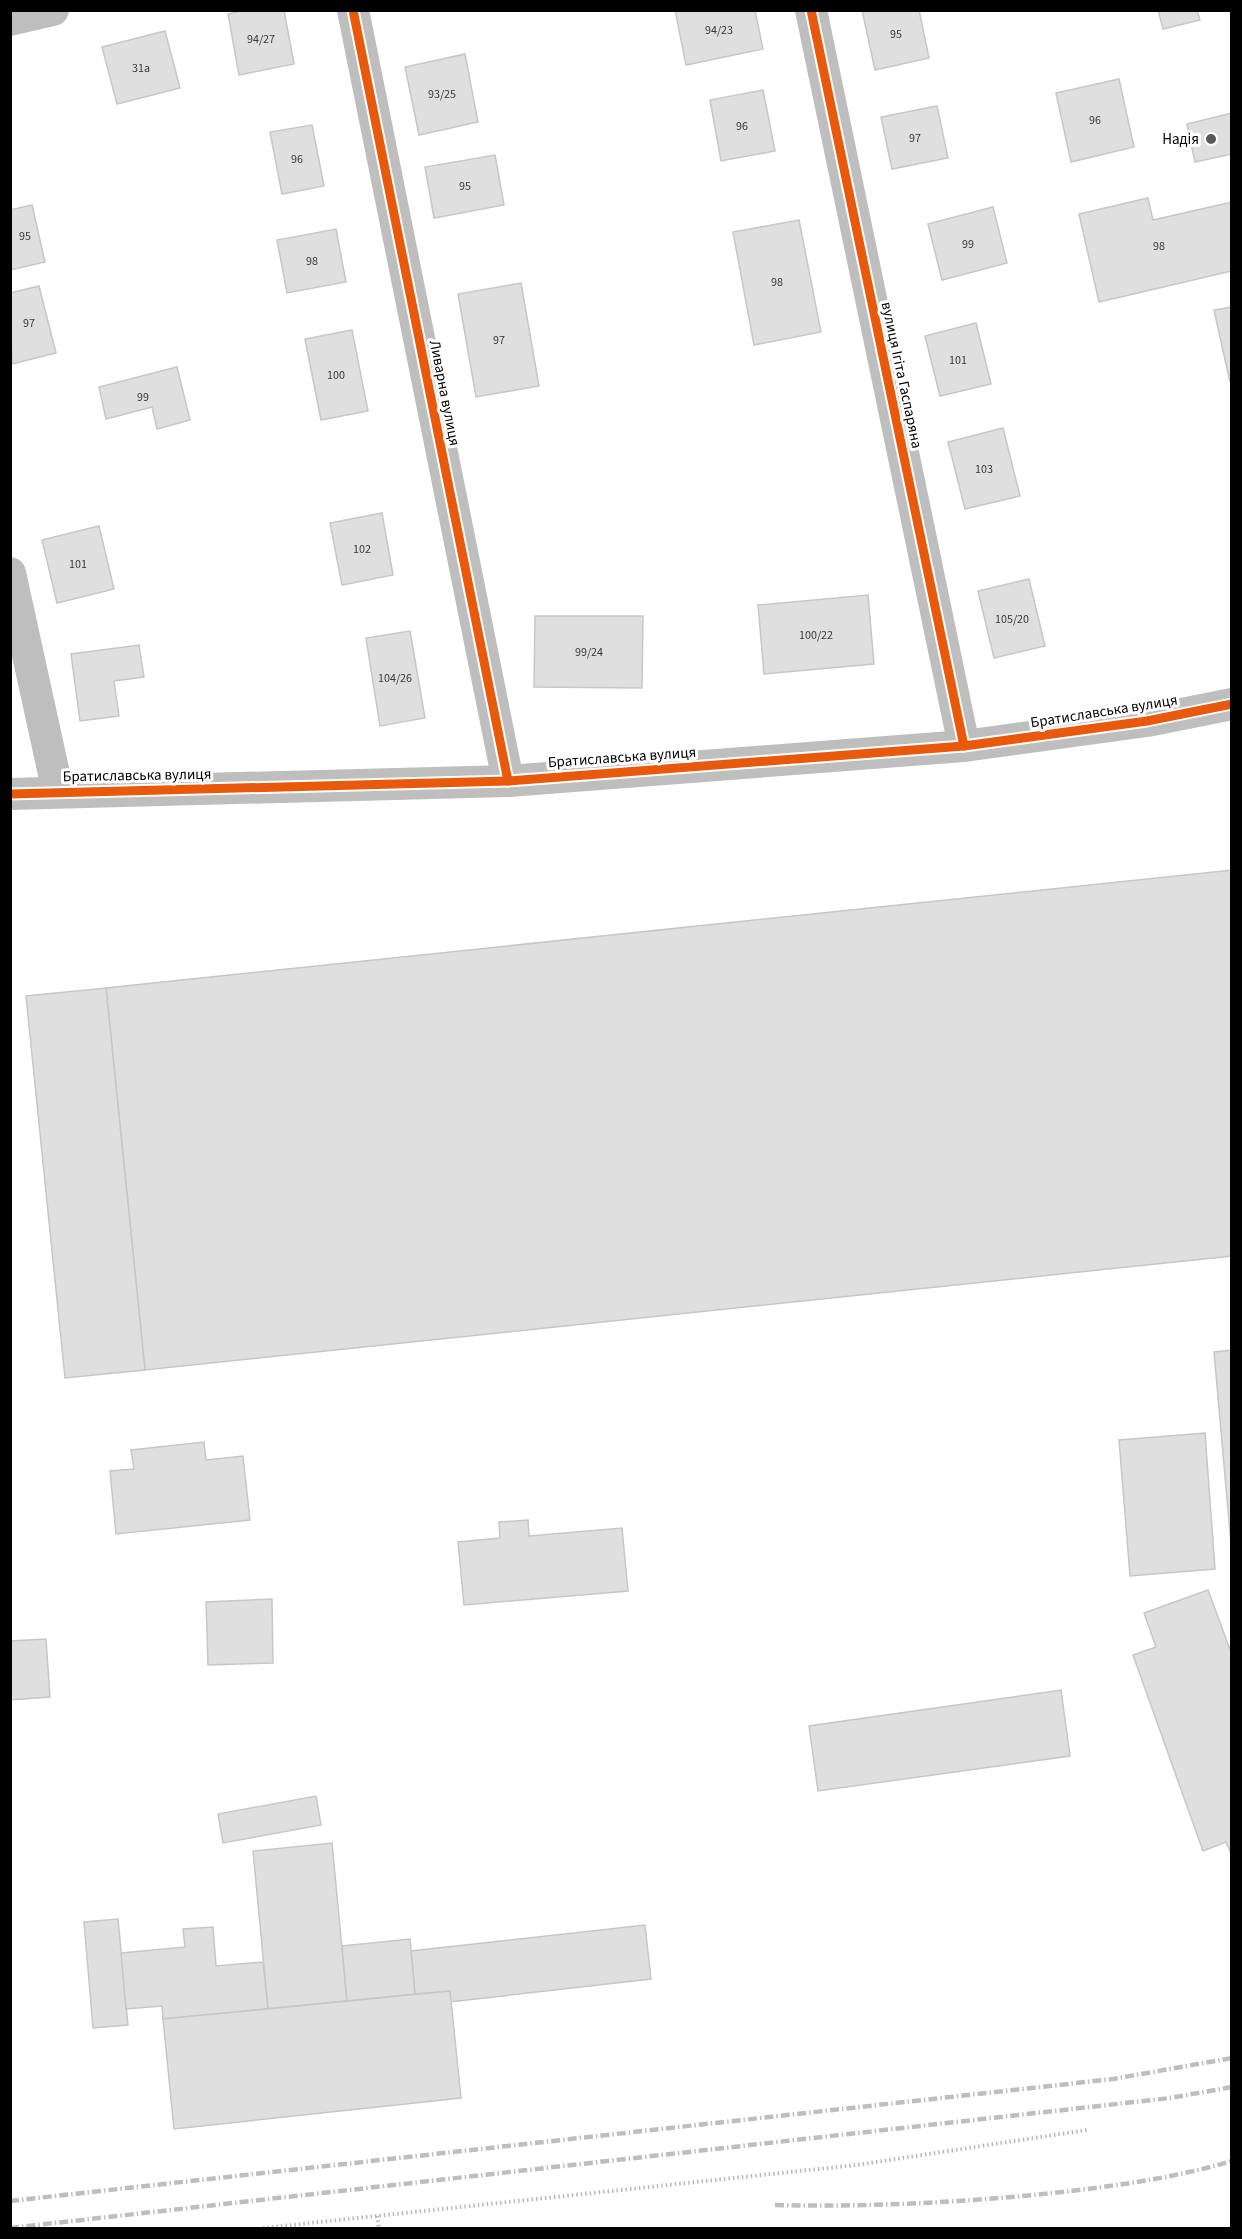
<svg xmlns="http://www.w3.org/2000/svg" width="1242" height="2239" font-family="'Source Sans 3',sans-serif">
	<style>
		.building { fill: #dfdfdf; stroke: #c7c7c7; stroke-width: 1.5 }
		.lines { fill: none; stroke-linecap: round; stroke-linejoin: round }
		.path { stroke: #b9b9b9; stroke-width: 4; stroke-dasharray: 1.5 3; stroke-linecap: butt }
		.minor { stroke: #bebebe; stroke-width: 32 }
		.rail { stroke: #bebebe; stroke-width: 4.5; stroke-dasharray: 9 3 1.5 3; stroke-linecap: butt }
		.cycleway-casing { stroke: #fff; stroke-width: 13 }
		.cycleway { stroke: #e8590c; stroke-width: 9 }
		.poi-dot { fill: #595959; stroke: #fff; stroke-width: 2 }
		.labels { text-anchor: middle; stroke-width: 6; stroke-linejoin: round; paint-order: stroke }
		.number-label { font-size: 12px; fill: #383838 }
		.poi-label { font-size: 15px; fill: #000; stroke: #fff; text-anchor: end }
		.street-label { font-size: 15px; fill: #000; stroke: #fff }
	</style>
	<rect width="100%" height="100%" fill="#fff"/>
	<g class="building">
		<path d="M 246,10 L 284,10 L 294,64 L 239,75 L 228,14 Z"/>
		<path d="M 675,10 L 755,10 L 763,49 L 686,65 Z"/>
		<path d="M 862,10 L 919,10 L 929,58 L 875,70 Z"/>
		<path d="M 1158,10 L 1197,10 L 1200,20 L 1163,29 Z"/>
		<path d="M 165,31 L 180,88 L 117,104 L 102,47 Z"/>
		<path d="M 465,54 L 478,122 L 419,135 L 405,67 Z"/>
		<path d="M 1119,79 L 1134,147 L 1071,162 L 1056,93 Z"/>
		<path d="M 763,90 L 775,151 L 721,161 L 710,100 Z"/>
		<path d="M 937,106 L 948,158 L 892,169 L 881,117 Z"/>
		<path d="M 1232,113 L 1232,154 L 1195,162 L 1187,124 Z"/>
		<path d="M 312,125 L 324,186 L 282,194 L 270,132 Z"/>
		<path d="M 495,155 L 504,205 L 434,218 L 425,167 Z"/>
		<path d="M 1148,198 L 1153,220 L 1232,202 L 1232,271 L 1099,302 L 1079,214 Z"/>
		<path d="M 32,205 L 45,262 L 10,270 L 10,210 Z"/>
		<path d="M 993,207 L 1007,263 L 942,280 L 928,224 Z"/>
		<path d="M 799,220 L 821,332 L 754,345 L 733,232 Z"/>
		<path d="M 336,229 L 346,282 L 287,293 L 277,240 Z"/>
		<path d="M 521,283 L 539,386 L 476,397 L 458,294 Z"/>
		<path d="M 39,286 L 56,353 L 12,364 L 10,293 Z"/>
		<path d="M 1232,307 L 1232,382 L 1230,382 L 1214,310 Z"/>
		<path d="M 976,323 L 991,384 L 940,396 L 925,336 Z"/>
		<path d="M 352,330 L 368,411 L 321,420 L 305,339 Z"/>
		<path d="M 177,367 L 190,420 L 157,429 L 152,407 L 106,419 L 99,387 Z"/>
		<path d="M 1003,428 L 1020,496 L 965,509 L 948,442 Z"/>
		<path d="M 382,513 L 393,575 L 342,585 L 330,523 Z"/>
		<path d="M 99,526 L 114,589 L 57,603 L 42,540 Z"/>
		<path d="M 1029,579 L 1045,646 L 994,658 L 978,591 Z"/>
		<path d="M 868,595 L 874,664 L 764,674 L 758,605 Z"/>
		<path d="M 535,616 L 643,616 L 642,688 L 534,687 Z"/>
		<path d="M 410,631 L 425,718 L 380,726 L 366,638 Z"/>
		<path d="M 139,645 L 144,677 L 114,681 L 119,716 L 80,721 L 71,654 Z"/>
		<path d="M 1232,870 L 1232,1256 L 145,1370 L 106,988 Z"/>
		<path d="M 106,988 L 145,1370 L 65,1378 L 26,996 Z"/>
		<path d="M 1232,1350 L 1232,1555 L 1214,1352 Z"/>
		<path d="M 1205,1433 L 1215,1569 L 1130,1576 L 1119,1440 Z"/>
		<path d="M 204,1442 L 206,1460 L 243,1456 L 250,1520 L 116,1534 L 110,1471 L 134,1469 L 131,1450 Z"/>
		<path d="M 528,1520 L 529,1536 L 622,1528 L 628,1591 L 464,1605 L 458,1542 L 500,1538 L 499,1522 Z"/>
		<path d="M 1208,1590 L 1232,1655 L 1232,1856 L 1226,1842 L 1203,1851 L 1133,1655 L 1156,1647 L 1144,1613 Z"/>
		<path d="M 272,1599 L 273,1663 L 208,1665 L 206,1602 Z"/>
		<path d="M 46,1639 L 50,1697 L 10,1700 L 10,1641 Z"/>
		<path d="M 1061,1690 L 1070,1756 L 818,1791 L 809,1726 Z"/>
		<path d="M 316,1796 L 321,1825 L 223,1843 L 218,1814 Z"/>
		<path d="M 332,1843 L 347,2001 L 268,2009 L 253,1851 Z"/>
		<path d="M 118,1919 L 128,2025 L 93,2028 L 84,1922 Z"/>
		<path d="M 645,1925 L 651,1979 L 450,2002 L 450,1991 L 415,1994 L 411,1951 Z"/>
		<path d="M 213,1927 L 216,1966 L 263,1962 L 268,2009 L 163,2019 L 162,2006 L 126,2009 L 121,1953 L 185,1947 L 183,1929 Z"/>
		<path d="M 410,1939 L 415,1994 L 347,2001 L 342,1946 Z"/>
		<path d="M 450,1991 L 461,2098 L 174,2129 L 163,2019 Z"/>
	</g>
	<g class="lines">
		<g class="path">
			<path d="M 377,2216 L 379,2228"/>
			<path d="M 263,2228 L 856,2165 L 1087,2130"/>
		</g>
		<g class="minor">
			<path d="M 353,10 L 508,781"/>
			<path d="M 811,10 L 964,746"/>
			<path d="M 10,20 L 53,10"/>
			<path d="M 10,573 L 58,792"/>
			<path d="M 10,794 L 508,781 L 964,746 L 1147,721 L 1232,704"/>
		</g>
		<g class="rail">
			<path d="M 10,2201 L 1113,2079 L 1232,2058"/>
			<path d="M 775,2205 C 862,2207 948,2203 1034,2195 C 1101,2188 1167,2180 1232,2161"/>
			<path d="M 10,2228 L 1170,2098 L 1232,2087"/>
		</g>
		<g class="cycleway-casing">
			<g id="cycleway">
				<path d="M 353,10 L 508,781"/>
				<path d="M 811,10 L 964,746"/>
				<path d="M 10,794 L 508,781 L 964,746 L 1147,721 L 1232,704"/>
			</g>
		</g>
		<use href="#cycleway" class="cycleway"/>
	</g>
	<circle class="poi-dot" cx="1211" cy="139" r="6"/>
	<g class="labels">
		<g class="number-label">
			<text x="719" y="34">94/23</text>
			<text x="896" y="38">95</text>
			<text x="261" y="43">94/27</text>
			<text x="141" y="72">31а</text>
			<text x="442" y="98">93/25</text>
			<text x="1095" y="124">96</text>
			<text x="742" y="130">96</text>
			<text x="915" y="142">97</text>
			<text x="297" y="163">96</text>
			<text x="465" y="190">95</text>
			<text x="25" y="240">95</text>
			<text x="968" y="248">99</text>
			<text x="1159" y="250">98</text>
			<text x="312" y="265">98</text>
			<text x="777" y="286">98</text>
			<text x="29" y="327">97</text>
			<text x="499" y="344">97</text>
			<text x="958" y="364">101</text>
			<text x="336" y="379">100</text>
			<text x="143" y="401">99</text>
			<text x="984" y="473">103</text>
			<text x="362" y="553">102</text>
			<text x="78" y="568">101</text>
			<text x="1012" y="623">105/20</text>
			<text x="816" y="639">100/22</text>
			<text x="589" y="656">99/24</text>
			<text x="395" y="682">104/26</text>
		</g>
		<g class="poi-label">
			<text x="1199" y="144">Надія</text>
		</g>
		<g class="street-label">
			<text transform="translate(902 375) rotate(78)" y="5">вулиця Ігіта Гаспаряна</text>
			<text transform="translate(445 393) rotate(79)" y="5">Ливарна вулиця</text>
			<text transform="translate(1104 711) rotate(-9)" y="5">Братиславська вулиця</text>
			<text transform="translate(622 757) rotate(-4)" y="5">Братиславська вулиця</text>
			<text transform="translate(137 775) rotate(-1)" y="5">Братиславська вулиця</text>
		</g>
	</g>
	<rect width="1242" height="2239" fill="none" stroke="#000000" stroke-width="24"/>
</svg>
